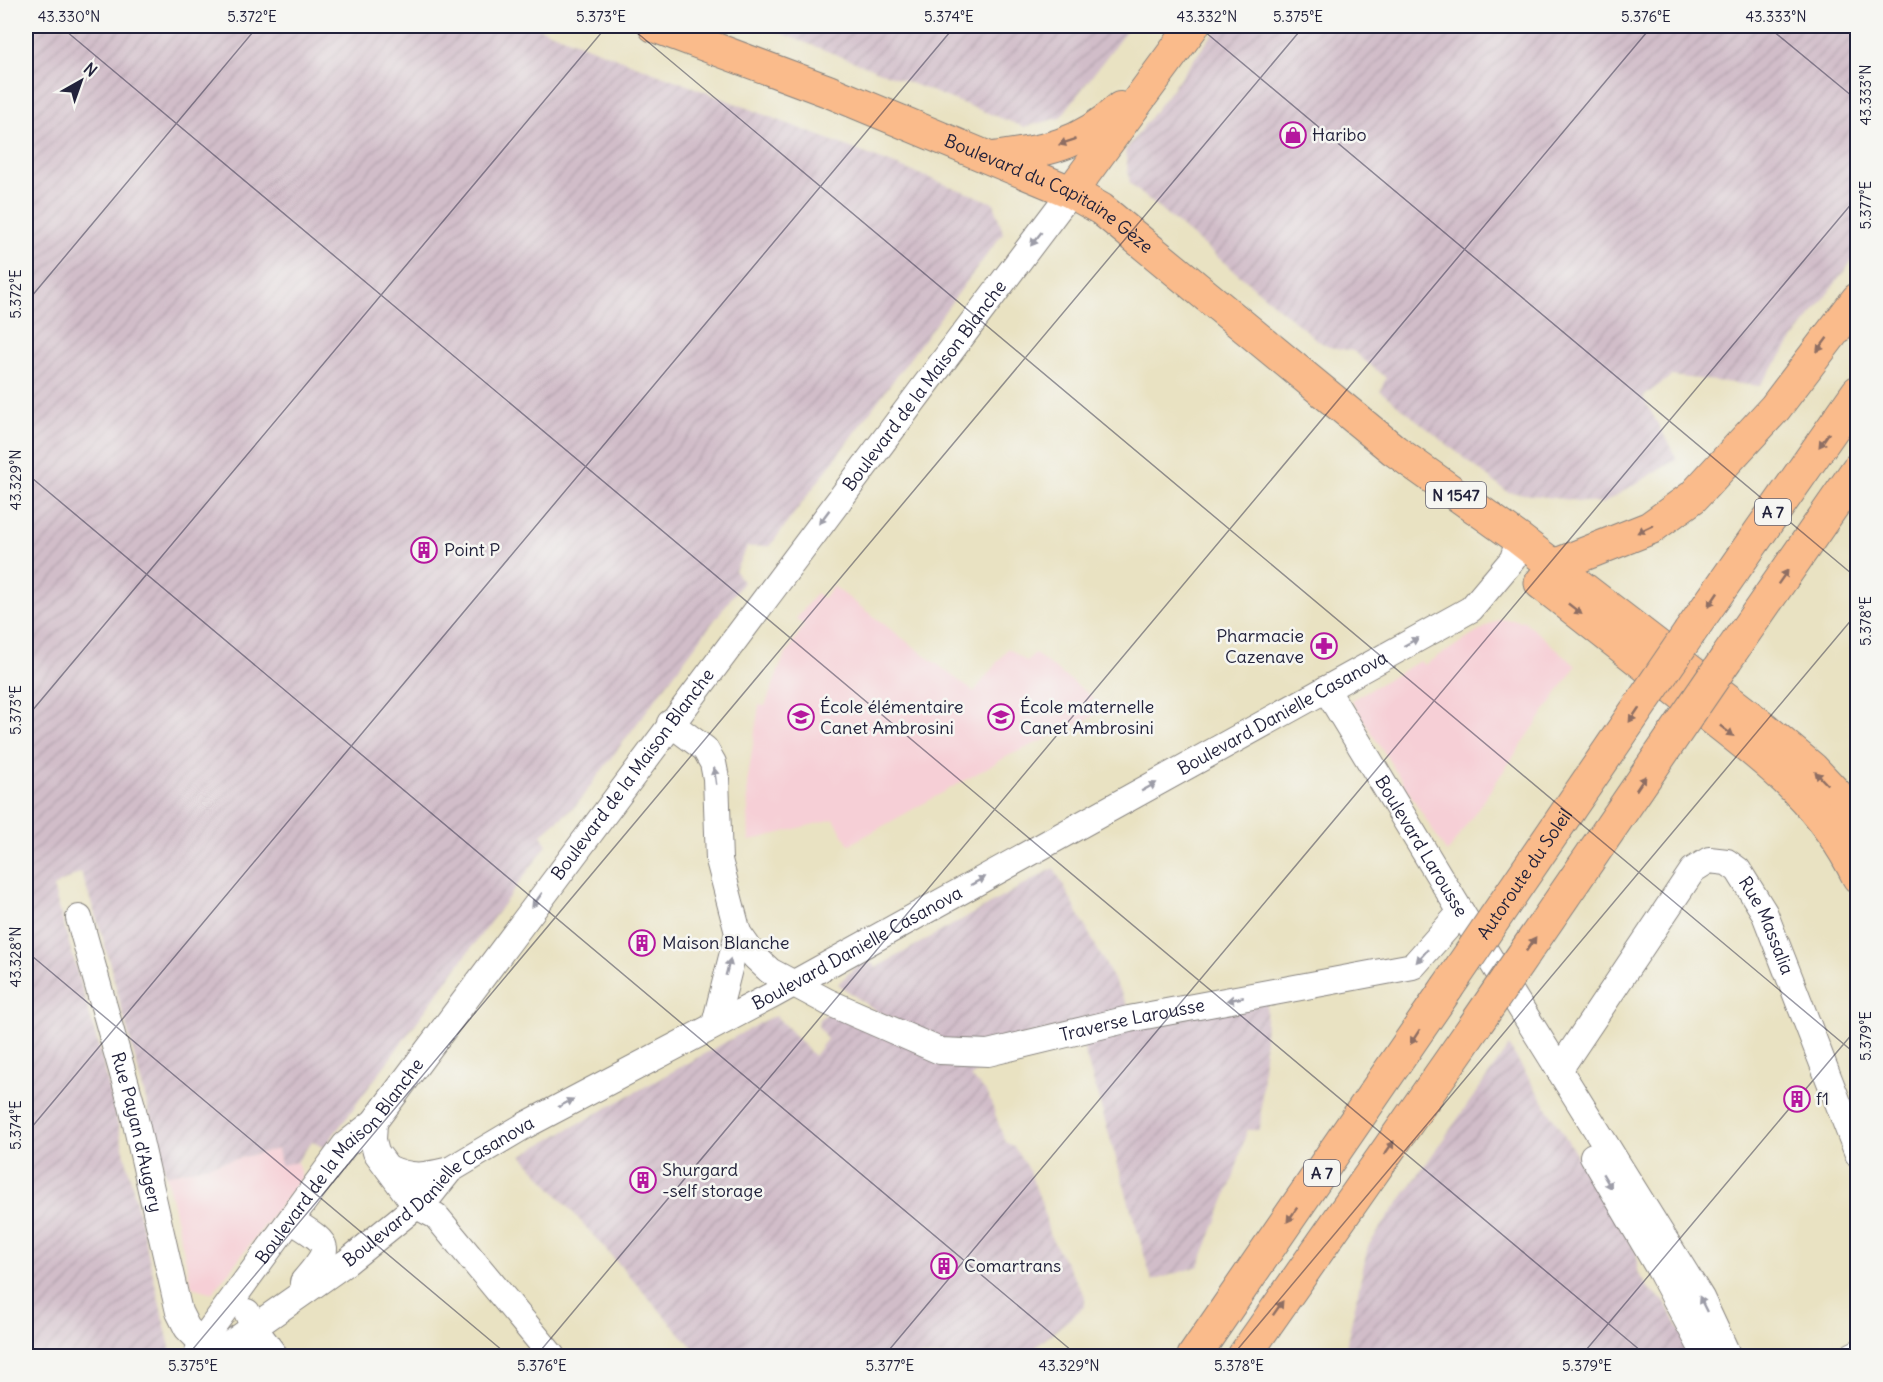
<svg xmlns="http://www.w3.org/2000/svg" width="1883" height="1382" font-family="Delius,sans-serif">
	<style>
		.built { fill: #f6cfd6 }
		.industrial { fill: url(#industrial-furrows) }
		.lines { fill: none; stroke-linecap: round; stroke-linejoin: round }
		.minor-casing { stroke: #86827e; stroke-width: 28 }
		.major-casing { stroke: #86827e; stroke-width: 34 }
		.highway-casing { stroke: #86827e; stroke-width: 35 }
		.minor { stroke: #fff; stroke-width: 26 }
		.major { stroke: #fabb8b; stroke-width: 32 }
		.highway { stroke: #fabb8b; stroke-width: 33 }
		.highway-bridge-casing { stroke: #86827e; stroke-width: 35; stroke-linecap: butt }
		.highway-bridge { stroke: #fabb8b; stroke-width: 33 }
		.oneway { fill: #8e6e63 }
		.oneway2 { fill: #9c9ca7 }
		.ticks { fill: none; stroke: #22223b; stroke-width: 1.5; stroke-opacity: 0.45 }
		.labels { text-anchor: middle; stroke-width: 5; stroke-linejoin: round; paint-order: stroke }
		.shield { fill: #f6f6f2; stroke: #626272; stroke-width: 1.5 }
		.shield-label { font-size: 16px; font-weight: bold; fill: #22223b }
		.poi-label { font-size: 18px; fill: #22223b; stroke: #f6f6f2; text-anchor: start }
		.street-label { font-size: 18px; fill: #22223b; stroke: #f6f6f2 }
		.neatline { fill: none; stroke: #22223b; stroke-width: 2 }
		.ticks-label { font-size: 15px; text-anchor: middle; fill: #22223b }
	</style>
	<defs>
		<pattern id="industrial-furrows" width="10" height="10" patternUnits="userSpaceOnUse" patternTransform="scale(1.5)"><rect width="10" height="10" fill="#d1bdc9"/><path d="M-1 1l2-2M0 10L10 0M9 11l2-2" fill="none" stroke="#b3a2ae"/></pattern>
	</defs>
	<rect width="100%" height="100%" fill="#f6f6f2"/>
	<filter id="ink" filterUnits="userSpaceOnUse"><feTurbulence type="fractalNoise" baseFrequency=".0167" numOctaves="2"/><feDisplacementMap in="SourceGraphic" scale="12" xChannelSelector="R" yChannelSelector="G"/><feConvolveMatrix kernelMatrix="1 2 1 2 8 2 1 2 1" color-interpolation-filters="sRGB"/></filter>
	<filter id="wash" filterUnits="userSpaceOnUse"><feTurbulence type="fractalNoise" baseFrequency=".008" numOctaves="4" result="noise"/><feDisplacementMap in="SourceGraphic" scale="24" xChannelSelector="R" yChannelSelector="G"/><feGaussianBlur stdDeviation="1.35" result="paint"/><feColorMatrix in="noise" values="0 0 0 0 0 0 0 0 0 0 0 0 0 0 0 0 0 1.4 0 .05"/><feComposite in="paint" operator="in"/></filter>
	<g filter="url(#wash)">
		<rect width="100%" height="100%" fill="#e9e2c2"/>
		<g class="built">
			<path d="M 833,586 L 974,692 L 1008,648 L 1027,662 L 1034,653 L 1094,698 L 1091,702 L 1098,713 L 1080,724 L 1010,755 L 849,845 L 834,819 L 749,841 L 747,784 L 759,705 L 765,706 L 783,659 L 804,625 L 796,619 L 816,593 L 823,598 Z"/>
			<path d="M 1499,619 L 1524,621 L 1576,666 L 1447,853 L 1351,700 L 1420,661 L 1424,665 Z"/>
			<path d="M 278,1149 L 281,1164 L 297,1162 L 302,1178 L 212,1293 L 192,1287 L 166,1175 Z"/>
		</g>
		<g class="industrial">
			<path d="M 26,26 L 534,26 L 994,203 L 1003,233 L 770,546 L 747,547 L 735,571 L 743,582 L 576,805 L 541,835 L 547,845 L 324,1148 L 312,1141 L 297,1162 L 281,1165 L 278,1149 L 166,1175 L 102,935 L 81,872 L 53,887 L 105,1069 L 172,1356 L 26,1356 Z"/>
			<path d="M 762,26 L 1130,26 L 1060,118 L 1024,127 Z"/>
			<path d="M 1219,26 L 1857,26 L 1857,254 L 1759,386 L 1671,376 L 1643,397 L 1677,459 L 1602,504 L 1507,492 L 1380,391 L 1386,378 L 1353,351 L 1329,347 L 1317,340 L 1130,184 L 1125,151 Z"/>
			<path d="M 1054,868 L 1131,1012 L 980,1046 L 942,1041 L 875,1011 L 838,984 L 864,958 L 877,967 Z"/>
			<path d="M 1267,1000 L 1260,1130 L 1247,1130 L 1234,1176 L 1199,1266 L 1152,1281 L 1080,1036 Z"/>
			<path d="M 829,1012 L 987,1064 L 971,1077 L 988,1094 L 1005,1142 L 1013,1146 L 1027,1166 L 1043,1206 L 1049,1234 L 1085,1296 L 1085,1306 L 1025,1356 L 700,1356 L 522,1155 L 769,1018 L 776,1016 L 814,1056 L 827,1039 L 818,1026 L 819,1019 Z"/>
			<path d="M 1509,1046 L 1637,1253 L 1637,1271 L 1650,1290 L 1665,1302 L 1694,1356 L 1344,1356 L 1368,1246 Z"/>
		</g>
	</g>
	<g filter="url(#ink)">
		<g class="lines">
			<g class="minor-casing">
				<g id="minor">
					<path id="s1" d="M 1326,689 L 1461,912 L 1701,1298 L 1728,1356"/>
					<path d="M 670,723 L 705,749 L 713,763 L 716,778 L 719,860 L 738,933 L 715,1024"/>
					<path id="s2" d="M 79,918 L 132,1106 L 179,1312 L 187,1328 L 201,1342"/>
					<path id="s3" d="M 738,933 L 755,957 L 770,971 L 828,1002 L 940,1051 L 988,1053 L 1129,1019 L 1413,966 L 1461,912"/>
					<path id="s4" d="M 1559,1070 L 1693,870 L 1709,860 L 1727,862 L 1738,870 L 1764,912 L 1858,1154"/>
					<path d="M 374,1122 L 373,1140 L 376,1152 L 415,1205 L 436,1216 L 552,1356"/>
					<path d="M 1593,1156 L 1661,1272 L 1706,1356"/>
					<path d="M 388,1168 C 413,1179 425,1176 450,1170"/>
					<path d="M 291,1220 C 330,1245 335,1245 303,1282"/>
					<path d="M 247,1312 L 254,1328 L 275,1356"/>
					<path id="s5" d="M 197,1356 L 201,1342 L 345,1145 L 374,1122 C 604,811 837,501 1071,192"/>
					<path id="s6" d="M 213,1356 L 347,1262 L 431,1194 L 450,1170 L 524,1126 L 773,995 L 1471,609 L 1513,559 L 1519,539"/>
					<path d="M 1852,1356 L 1858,1353"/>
				</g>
			</g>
			<g class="major-casing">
				<g id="major">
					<path id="s7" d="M 654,26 L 828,91 L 1071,192 L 1101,209 L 1394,450 L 1519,539 L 1762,726 L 1812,768 L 1844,802 L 1858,823"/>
					<path d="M 992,158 C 1045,151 1079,146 1120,108"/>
					<path d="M 1071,192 L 1193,26"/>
					<path d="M 1543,585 C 1592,623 1641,662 1690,701 C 1758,755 1819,796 1858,877"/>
				</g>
			</g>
			<g class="highway-casing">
				<g id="highway">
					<path d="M 1541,583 L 1554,566 L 1650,528 L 1693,497 L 1775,408 L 1858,299"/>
					<path d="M 1690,632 L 1858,392"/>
					<path d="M 1726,659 L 1858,469"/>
					<path d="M 1194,1356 L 1447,988"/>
					<path d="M 1244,1356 L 1474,1027"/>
				</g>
			</g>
			<use href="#minor" class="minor"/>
			<use href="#major" class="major"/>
			<use href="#highway" class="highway"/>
			<g class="highway-bridge-casing">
				<g id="highway-bridge">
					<path id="s8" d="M 1447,988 L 1690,632"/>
					<path d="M 1474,1027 L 1726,659"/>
				</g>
			</g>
			<use href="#highway-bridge" class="highway-bridge"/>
		</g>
		<defs><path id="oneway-solid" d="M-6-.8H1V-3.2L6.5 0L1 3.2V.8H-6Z" transform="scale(1.5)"/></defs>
		<g class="oneway">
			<use href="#oneway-solid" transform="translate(1067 142) rotate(161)"/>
			<use href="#oneway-solid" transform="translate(1822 345) rotate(127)"/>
			<use href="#oneway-solid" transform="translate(1824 440) rotate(125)"/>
			<use href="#oneway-solid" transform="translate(1645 529) rotate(154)"/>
			<use href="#oneway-solid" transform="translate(1783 577) rotate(-55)"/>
			<use href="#oneway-solid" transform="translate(1713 600) rotate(124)"/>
			<use href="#oneway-solid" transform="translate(1575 609) rotate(38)"/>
			<use href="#oneway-solid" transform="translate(1634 715) rotate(124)"/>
			<use href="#oneway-solid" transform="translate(1727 731) rotate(38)"/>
			<use href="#oneway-solid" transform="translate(1821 778) rotate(-134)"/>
			<use href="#oneway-solid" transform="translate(1641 783) rotate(-56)"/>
			<use href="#oneway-solid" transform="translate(1531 944) rotate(-56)"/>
			<use href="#oneway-solid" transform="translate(1415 1037) rotate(123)"/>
			<use href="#oneway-solid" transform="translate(1389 1148) rotate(-55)"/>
			<use href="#oneway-solid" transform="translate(1292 1215) rotate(125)"/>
			<use href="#oneway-solid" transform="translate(1278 1308) rotate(-55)"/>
		</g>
		<g class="oneway2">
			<use href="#oneway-solid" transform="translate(1036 239) rotate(128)"/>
			<use href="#oneway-solid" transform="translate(824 517) rotate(127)"/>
			<use href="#oneway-solid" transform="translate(1411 642) rotate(-29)"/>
			<use href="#oneway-solid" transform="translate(715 776) rotate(-98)"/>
			<use href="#oneway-solid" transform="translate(1149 787) rotate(-29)"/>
			<use href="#oneway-solid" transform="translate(978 881) rotate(-29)"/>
			<use href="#oneway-solid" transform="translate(537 900) rotate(126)"/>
			<use href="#oneway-solid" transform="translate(1422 956) rotate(132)"/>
			<use href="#oneway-solid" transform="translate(728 967) rotate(-75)"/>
			<use href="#oneway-solid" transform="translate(1235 999) rotate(169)"/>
			<use href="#oneway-solid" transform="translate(566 1103) rotate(-28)"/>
			<use href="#oneway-solid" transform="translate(1607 1181) rotate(59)"/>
			<use href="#oneway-solid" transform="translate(1703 1304) rotate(-116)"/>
		</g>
	</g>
	<path class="ticks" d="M 60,26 L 1647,1356M 629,26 L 1858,1056M 1198,26 L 1858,579M 1767,26 L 1858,101M 26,303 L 258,26M 26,473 L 1078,1356M 26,718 L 607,26M 26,951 L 509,1356M 26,1134 L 955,26M 187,1356 L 1304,26M 536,1356 L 1652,26M 884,1356 L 1858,196M 1232,1356 L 1858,612M 1581,1356 L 1858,1027"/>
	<defs>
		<g id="shop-ring" transform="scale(1.35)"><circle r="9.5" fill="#f6f6f2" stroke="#b5179e" stroke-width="1.5"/><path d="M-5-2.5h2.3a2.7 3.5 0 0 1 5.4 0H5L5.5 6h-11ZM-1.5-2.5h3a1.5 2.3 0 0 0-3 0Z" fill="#b5179e"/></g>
		<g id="building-ring" transform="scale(1.35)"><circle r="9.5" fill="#f6f6f2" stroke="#b5179e" stroke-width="1.5"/><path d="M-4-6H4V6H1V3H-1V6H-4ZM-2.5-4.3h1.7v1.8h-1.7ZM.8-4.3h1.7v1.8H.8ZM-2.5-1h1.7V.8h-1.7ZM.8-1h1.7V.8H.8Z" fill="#b5179e"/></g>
		<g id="pharmacy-ring" transform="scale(1.35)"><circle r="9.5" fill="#f6f6f2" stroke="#b5179e" stroke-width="1.5"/><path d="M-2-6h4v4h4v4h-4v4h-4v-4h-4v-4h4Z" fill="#b5179e"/></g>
		<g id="school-ring" transform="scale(1.35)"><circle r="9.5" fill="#f6f6f2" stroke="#b5179e" stroke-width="1.5"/><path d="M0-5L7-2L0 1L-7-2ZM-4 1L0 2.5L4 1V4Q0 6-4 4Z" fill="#b5179e"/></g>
	</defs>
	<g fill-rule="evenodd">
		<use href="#shop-ring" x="1293" y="135"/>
		<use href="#building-ring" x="424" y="550"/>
		<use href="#pharmacy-ring" x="1324" y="646"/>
		<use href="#school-ring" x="801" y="717"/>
		<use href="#school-ring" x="1001" y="717"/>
		<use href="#building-ring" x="642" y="943"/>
		<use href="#building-ring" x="1797" y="1099"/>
		<use href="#building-ring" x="643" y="1180"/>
		<use href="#building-ring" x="944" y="1266"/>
	</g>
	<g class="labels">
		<g class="shield">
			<rect x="1426" y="482" width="60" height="26" rx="4.5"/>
			<rect x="1755" y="499" width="36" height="26" rx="4.5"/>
			<rect x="1304" y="1160" width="36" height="26" rx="4.5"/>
		</g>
		<g class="shield-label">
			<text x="1456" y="501">N 1547</text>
			<text x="1773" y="518">A 7</text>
			<text x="1322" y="1179">A 7</text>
		</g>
		<g class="poi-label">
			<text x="1312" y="141">Haribo</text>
			<text x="444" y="556">Point P</text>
			<text x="1304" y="642" text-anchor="end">Pharmacie<tspan x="1304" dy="21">Cazenave</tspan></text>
			<text x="820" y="713">École élémentaire<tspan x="820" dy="21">Canet Ambrosini</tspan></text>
			<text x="1020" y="713">École maternelle<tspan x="1020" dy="21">Canet Ambrosini</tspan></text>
			<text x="662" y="949">Maison Blanche</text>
			<text x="1816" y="1105">f1</text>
			<text x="662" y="1176">Shurgard<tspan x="662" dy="21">-self storage</tspan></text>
			<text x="964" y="1272">Comartrans</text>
		</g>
		<g class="street-label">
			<text dy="6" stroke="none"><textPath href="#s7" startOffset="430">Boulevard du Capitaine Gèze</textPath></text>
			<text dy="6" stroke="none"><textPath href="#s5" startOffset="1215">Boulevard de la Maison Blanche</textPath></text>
			<text dy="6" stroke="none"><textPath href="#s6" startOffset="1252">Boulevard Danielle Casanova</textPath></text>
			<text dy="6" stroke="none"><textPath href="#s5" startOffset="729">Boulevard de la Maison Blanche</textPath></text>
			<text dy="6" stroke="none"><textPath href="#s1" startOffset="184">Boulevard Larousse</textPath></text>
			<text dy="6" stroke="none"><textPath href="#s8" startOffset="138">Autoroute du Soleil</textPath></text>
			<text dy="6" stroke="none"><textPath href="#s4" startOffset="354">Rue Massalia</textPath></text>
			<text dy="6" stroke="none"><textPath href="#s6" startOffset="766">Boulevard Danielle Casanova</textPath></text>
			<text dy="6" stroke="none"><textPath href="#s3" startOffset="434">Traverse Larousse</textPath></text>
			<text dy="6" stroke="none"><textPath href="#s2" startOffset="222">Rue Payan d'Augery</textPath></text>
			<text dy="6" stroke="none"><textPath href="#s5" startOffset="243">Boulevard de la Maison Blanche</textPath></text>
			<text dy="6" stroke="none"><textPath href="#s6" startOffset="280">Boulevard Danielle Casanova</textPath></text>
		</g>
	</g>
	<rect width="1883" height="1382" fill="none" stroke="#f6f6f2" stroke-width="66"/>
	<g transform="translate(81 81) rotate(40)" stroke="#f6f6f2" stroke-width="4.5" paint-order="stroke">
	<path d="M0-4.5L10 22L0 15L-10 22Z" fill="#22223b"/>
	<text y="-9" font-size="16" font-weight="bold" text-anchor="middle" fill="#22223b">N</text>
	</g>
	<rect x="33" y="33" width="1817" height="1316" class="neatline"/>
	<g class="ticks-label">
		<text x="69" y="22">43.330°N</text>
		<text x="252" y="22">5.372°E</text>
		<text x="601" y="22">5.373°E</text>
		<text x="949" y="22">5.374°E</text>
		<text x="1207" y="22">43.332°N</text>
		<text x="1298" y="22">5.375°E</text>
		<text x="1646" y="22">5.376°E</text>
		<text x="1776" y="22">43.333°N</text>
		<text transform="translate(1866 95) rotate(-90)" y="5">43.333°N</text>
		<text transform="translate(1866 205) rotate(-90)" y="5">5.377°E</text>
		<text transform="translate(16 294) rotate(-90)" y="5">5.372°E</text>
		<text transform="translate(16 480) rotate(-90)" y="5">43.329°N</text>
		<text transform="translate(1866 621) rotate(-90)" y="5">5.378°E</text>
		<text transform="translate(16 710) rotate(-90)" y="5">5.373°E</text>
		<text transform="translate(16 957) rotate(-90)" y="5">43.328°N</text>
		<text transform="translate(1866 1036) rotate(-90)" y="5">5.379°E</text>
		<text transform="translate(16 1125) rotate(-90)" y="5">5.374°E</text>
		<text x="193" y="1371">5.375°E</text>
		<text x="542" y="1371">5.376°E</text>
		<text x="890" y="1371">5.377°E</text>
		<text x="1069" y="1371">43.329°N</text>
		<text x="1239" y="1371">5.378°E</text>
		<text x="1587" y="1371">5.379°E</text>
	</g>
</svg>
